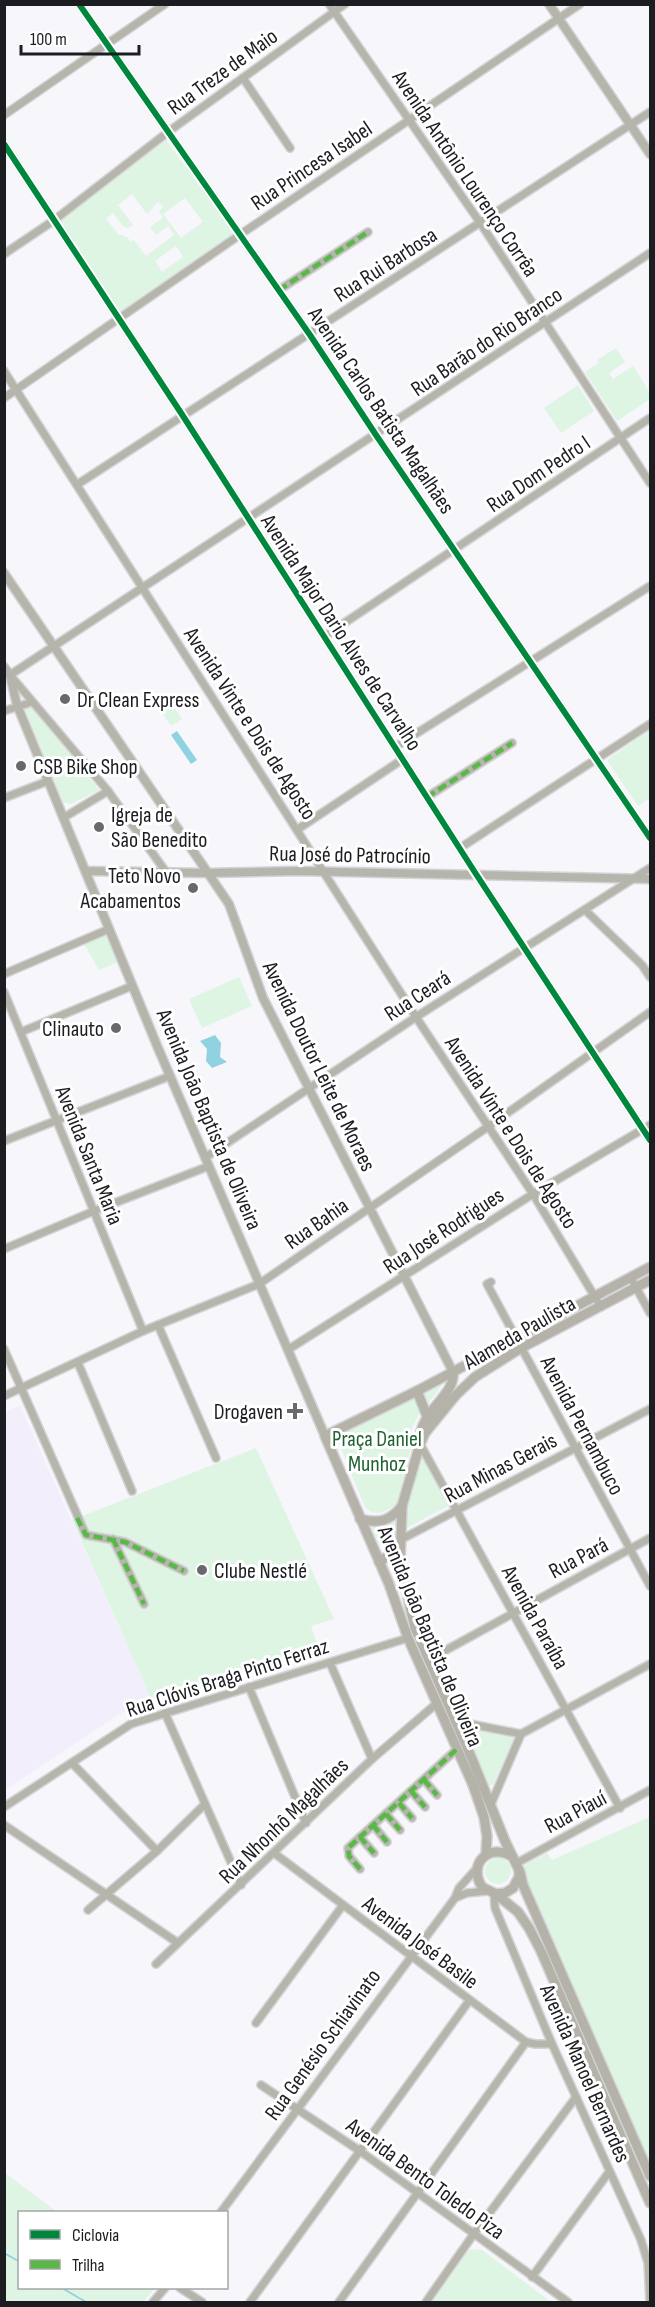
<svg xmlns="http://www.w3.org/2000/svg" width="655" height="2307" font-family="'Sofia Sans Condensed',sans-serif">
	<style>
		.industrial { fill: #f2eefc }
		.green { fill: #def5e4; fill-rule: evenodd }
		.water { fill: #91d2e2 }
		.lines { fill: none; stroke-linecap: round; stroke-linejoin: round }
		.stream { stroke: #91d2e2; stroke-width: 2 }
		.minor-casing { stroke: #d4d4d7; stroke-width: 10 }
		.tertiary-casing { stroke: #d4d4d7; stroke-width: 11 }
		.secondary-casing { stroke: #d4d4d7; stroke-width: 12 }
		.minor { stroke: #b6b5ac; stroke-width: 7 }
		.tertiary { stroke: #b6b5ac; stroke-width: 8 }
		.secondary { stroke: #b5b3a9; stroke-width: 9 }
		.quiet { stroke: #58b947; stroke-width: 4.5; stroke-dasharray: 9 4.5; stroke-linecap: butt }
		.cycleway-casing { stroke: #fff; stroke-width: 10 }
		.cycleway { stroke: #00873e; stroke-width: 6 }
		.poi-dot { fill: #68696d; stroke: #fff; stroke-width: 2 }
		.labels { text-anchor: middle; stroke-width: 6; stroke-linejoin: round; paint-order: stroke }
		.street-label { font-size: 22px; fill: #1c1d21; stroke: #fff }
		.poi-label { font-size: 22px; fill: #1c1d21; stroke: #fff; text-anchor: start }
		.park-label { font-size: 22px; fill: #206134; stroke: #fff }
	</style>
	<rect width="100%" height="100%" fill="#f6f6fb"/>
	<path class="industrial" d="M 20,1406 L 153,1703 L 121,1713 L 5,1790 L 4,1412 Z"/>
	<g class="green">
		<path d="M 166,140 L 234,233 L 120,312 L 60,221 ZM 132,194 L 147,214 L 158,202 L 163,206 L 159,212 L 163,218 L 150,227 L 156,235 L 168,226 L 174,235 L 146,256 L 134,240 L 131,242 L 127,237 L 118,234 L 106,219 L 113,213 L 123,226 L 128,228 L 133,225 L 118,205 ZM 185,198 L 203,222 L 181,238 L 163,214 ZM 176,246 L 183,257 L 162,272 L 155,261 Z"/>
		<path d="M 616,348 L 625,362 L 609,373 L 613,379 L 633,366 L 650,393 L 650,399 L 617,421 L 585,372 L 599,363 L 597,360 Z"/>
		<path d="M 578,385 L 594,411 L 561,433 L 544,408 Z"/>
		<path d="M 170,701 L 182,719 L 171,726 L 159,709 Z"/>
		<path d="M 33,705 L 99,790 L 71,804 L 62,802 L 24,707 Z"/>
		<path d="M 650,730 L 650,798 L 638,806 L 607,760 Z"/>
		<path d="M 104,935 L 108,938 L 118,962 L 99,970 L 83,942 Z"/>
		<path d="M 239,977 L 252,1006 L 202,1028 L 189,999 Z"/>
		<path d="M 444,1378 L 445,1381 L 428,1404 L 427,1398 L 421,1390 Z"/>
		<path d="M 409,1398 L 417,1401 L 420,1412 L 411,1430 L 411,1447 L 398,1502 C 388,1512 372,1519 364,1505 L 340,1446 L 339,1438 L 344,1433 Z"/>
		<path d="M 256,1448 L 334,1619 L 311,1626 L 319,1650 L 153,1703 L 72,1520 Z"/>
		<path d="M 419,1458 L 423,1458 L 426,1461 L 450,1505 L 405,1529 L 404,1525 Z"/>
		<path d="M 396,1517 L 395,1545 L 385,1544 L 380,1546 L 370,1524 Z"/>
		<path d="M 468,1727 L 512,1736 L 514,1740 L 493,1785 L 488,1785 L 464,1731 Z"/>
		<path d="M 650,1817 L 650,2162 L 521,1871 L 525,1865 L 547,1853 L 552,1860 Z"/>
		<circle cx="498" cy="1871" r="13"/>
		<path d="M 5,2173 L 57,2212 L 20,2212 L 20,2288 L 155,2288 L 143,2302 L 5,2302 Z"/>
		<path d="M 473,2249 L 482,2250 L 551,2302 L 432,2302 L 468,2251 Z"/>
	</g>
	<g class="water">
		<path d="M 177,731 L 197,760 L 191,764 L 171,735 Z"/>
		<path d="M 215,1035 L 221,1043 L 220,1057 L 227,1062 L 212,1068 L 206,1061 L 207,1049 L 200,1041 Z"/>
	</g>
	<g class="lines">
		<g class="stream">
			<path d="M 4,2253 L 20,2262"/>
			<path d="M 62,2288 L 86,2302"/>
		</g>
		<g class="minor-casing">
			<g id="minor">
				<path d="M 79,4 L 310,335 L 376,435 L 650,838"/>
				<path d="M 329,4 L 481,224 L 650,483"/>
				<path d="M 243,78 L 290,148"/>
				<path d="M 4,115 L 165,4"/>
				<path d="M 4,144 L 183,416 L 476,874 L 650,1140"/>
				<path d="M 4,254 L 53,221 L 168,132 L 345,4"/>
				<path d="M 279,290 L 368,232"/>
				<path d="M 4,371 L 416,1017 L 533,1194 L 601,1307"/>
				<path d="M 4,398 L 241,234 L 580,4"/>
				<path d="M 78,484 L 650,112"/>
				<path d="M 325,636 L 650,418"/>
				<path d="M 4,711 L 32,702"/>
				<path d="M 395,747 L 650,586"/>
				<path d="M 427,797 L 512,743"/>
				<path d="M 4,798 L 48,781"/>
				<path d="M 63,818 L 108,791"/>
				<path d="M 298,829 L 403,759"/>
				<path d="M 460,848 L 650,724"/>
				<path d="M 166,872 L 108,791 L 10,675 L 650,253"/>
				<path d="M 585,910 L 642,965 L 650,977"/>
				<path d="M 4,974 L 109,929"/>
				<path d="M 4,992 L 143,1331"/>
				<path d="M 21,1032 L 132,986"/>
				<path d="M 4,1141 L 170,1076"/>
				<path d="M 206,1157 L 416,1017 L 650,868"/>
				<path d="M 4,1249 L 94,1211 L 209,1166"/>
				<path d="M 631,1278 L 650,1313"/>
				<path d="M 491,1282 L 487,1284 L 650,1586"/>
				<path d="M 158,1325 L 216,1458"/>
				<path d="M 4,1349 L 86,1535 L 125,1542 L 184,1571"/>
				<path d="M 289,1349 L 533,1194 L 650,1125"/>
				<path d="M 78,1363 L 132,1491"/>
				<path d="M 4,1396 L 143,1331 L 259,1284 L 489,1126 L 650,1012"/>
				<path d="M 420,1444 L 620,1808"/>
				<path d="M 113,1539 L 144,1604"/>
				<path d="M 400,1540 L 650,1409"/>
				<path d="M 428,1660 L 650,1538"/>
				<path d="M 330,1663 L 372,1759"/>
				<path d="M 249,1687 L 306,1823"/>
				<path d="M 165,1713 L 241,1885"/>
				<path d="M 455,1721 L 521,1734"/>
				<path d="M 72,1763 L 157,1851"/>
				<path d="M 424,1780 L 437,1795"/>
				<path d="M 411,1791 L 425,1807"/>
				<path d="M 399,1803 L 412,1818"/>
				<path d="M 491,1804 L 521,1734 L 650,1664"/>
				<path d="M 4,1807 L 131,1724 L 408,1638"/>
				<path d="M 386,1814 L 400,1830"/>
				<path d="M 4,1825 L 178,1943"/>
				<path d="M 373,1825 L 387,1842"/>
				<path d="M 360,1837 L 374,1853"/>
				<path d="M 274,1853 L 526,2042 L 535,2044 L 552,2044"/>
				<path d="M 517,1863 L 650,1790"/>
				<path d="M 360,1869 L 349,1856 L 348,1848 L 457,1749"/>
				<path d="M 494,1894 L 495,1908 L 552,2044 L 641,2240 L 648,2263 L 650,2302"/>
				<path d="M 455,1898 L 467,1893 L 487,1891"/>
				<path d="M 88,1910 L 157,1851 L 204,1805"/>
				<path d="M 156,1964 L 372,1759 L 436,1704"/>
				<path d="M 256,2023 L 343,1905"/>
				<path d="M 261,2085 L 360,2151 L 568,2302"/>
				<path d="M 221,2212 L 455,1898 L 459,1888 L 478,1867"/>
				<path d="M 532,2277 L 609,2172"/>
				<path d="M 180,2288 L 202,2302"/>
				<path d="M 153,2302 L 165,2288"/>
				<path d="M 250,2302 L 469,2001"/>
				<path d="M 339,2302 L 526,2042"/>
				<path d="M 426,2302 L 473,2235 L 576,2097"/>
			</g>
		</g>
		<g class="tertiary-casing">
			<g id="tertiary">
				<path d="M 549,4 L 650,154"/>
				<path d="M 4,573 L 229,904 L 263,998 L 453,1372"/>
				<path d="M 4,667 L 10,675 L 17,705 L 158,1048 L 325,1436"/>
				<path d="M 86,871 L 206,873 L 297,871 L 650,879"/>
			</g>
		</g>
		<g class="secondary-casing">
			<g id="secondary">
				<path d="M 417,1391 L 427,1416"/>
				<path d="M 420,1442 C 418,1412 456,1396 453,1372"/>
				<path d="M 360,1519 C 380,1524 390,1521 402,1506"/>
				<path d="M 379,1562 L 388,1556 L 399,1556"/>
				<path d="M 486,1855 L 487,1836 L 484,1817 L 473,1785 L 408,1638 L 389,1584 L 325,1436 L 417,1391 L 650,1267"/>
				<path d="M 513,1857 C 490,1842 467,1863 482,1887 L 496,1894 L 505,1893 L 513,1888 L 519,1877 L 519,1870 L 505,1841 L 472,1759 L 415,1628 L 400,1564 L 402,1506 L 420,1444 L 425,1433 L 456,1395 L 475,1377 L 521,1348 L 650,1280"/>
				<path d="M 520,1872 L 523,1885 L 650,2176"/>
				<path d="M 496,1894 L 518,1912 L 529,1928 L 541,1951 L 650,2203"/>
			</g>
		</g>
		<use href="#minor" class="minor"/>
		<use href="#tertiary" class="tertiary"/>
		<use href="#secondary" class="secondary"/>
		<g class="quiet">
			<path d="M 279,290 L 368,232"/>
			<path d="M 427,797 L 512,743"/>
			<path d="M 77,1518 L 86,1535 L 125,1542 L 184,1571"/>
			<path d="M 113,1539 L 144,1604"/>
			<path d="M 424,1780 L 437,1795"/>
			<path d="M 411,1791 L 425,1807"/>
			<path d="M 399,1803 L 412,1818"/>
			<path d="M 386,1814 L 400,1830"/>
			<path d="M 373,1825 L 387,1842"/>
			<path d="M 360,1837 L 374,1853"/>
			<path d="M 360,1869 L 349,1856 L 348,1848 L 457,1749"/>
		</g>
		<g class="cycleway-casing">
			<g id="cycleway">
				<path d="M 79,4 L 310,335 L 376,435 L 650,838"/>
				<path d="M 4,144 L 183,416 L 476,874 L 650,1140"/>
			</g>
		</g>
		<use href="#cycleway" class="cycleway"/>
	</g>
	<g class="poi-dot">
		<circle cx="65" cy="699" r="6"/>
		<circle cx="21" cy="766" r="6"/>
		<circle cx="99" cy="827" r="6"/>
		<circle cx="193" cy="888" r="6"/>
		<circle cx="116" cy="1028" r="6"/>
		<path d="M292 1402h6v6h6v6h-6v6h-6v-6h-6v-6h6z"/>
		<circle cx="202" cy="1570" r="6"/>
	</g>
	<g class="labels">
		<g class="street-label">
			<text transform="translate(222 71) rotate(-36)" y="8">Rua Treze de Maio</text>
			<text transform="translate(311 165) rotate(-34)" y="8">Rua Princesa Isabel</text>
			<text transform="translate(466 173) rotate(56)" y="8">Avenida Antônio Lourenço Corrêa</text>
			<text transform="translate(385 264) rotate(-33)" y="8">Rua Rui Barbosa</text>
			<text transform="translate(486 341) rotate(-34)" y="8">Rua Barão do Rio Branco</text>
			<text transform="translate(382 410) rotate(56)" y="8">Avenida Carlos Batista Magalhães</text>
			<text transform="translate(538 473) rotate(-34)" y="8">Rua Dom Pedro I</text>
			<text transform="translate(342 632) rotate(57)" y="8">Avenida Major Dario Alves de Carvalho</text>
			<text transform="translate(251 723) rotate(57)" y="8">Avenida Vinte e Dois de Agosto</text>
			<text transform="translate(350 854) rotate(1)" y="8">Rua José do Patrocínio</text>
			<text transform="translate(417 995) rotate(-33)" y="8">Rua Ceará</text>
			<text transform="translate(320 1066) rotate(64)" y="8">Avenida Doutor Leite de Moraes</text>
			<text transform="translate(210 1119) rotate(67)" y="8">Avenida João Baptista de Oliveira</text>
			<text transform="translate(512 1132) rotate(57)" y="8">Avenida Vinte e Dois de Agosto</text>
			<text transform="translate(90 1155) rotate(68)" y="8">Avenida Santa Maria</text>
			<text transform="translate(316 1223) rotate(-35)" y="8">Rua Bahia</text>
			<text transform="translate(443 1230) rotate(-33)" y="8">Rua José Rodrigues</text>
			<text transform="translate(519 1332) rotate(-30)" y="8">Alameda Paulista</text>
			<text transform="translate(583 1425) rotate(62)" y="8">Avenida Pernambuco</text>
			<text transform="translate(500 1467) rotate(-28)" y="8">Rua Minas Gerais</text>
			<text transform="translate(578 1557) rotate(-28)" y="8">Rua Pará</text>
			<text transform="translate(536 1617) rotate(61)" y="8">Avenida Paraíba</text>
			<text transform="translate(431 1636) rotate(67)" y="8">Avenida João Baptista de Oliveira</text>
			<text transform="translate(227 1677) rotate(-18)" y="8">Rua Clóvis Braga Pinto Ferraz</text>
			<text transform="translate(575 1811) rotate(-28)" y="8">Rua Piauí</text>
			<text transform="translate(283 1820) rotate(-44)" y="8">Rua Nhonhô Magalhães</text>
			<text transform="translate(421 1942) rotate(37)" y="8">Avenida José Basile</text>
			<text transform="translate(322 2044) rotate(-54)" y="8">Rua Genésio Schiavinato</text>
			<text transform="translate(586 2073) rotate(66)" y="8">Avenida Manoel Bernardes</text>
			<text transform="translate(426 2178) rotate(36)" y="8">Avenida Bento Toledo Piza</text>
		</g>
		<g class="poi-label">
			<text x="77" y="707">Dr Clean Express</text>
			<text x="33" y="774">CSB Bike Shop</text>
			<text x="111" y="822">Igreja de<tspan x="111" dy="25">São Benedito</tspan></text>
			<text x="181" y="883" text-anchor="end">Teto Novo<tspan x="181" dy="25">Acabamentos</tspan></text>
			<text x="104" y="1036" text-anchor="end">Clinauto</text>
			<text x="283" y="1419" text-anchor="end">Drogaven</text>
			<text x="214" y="1578">Clube Nestlé</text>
		</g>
		<g class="park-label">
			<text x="377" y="1446">Praça Daniel<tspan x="377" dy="25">Munhoz</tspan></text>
		</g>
	</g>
	<rect width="655" height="2307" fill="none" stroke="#1c1d21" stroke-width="12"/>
	<rect x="18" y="2211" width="210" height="78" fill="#ffffff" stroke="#a4a5a6" stroke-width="1.5"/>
	<rect x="30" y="2230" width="30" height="9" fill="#00873e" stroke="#a4a5a6" stroke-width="1.5"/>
	<text x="72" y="2241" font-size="18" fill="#1c1d21">Ciclovia</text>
	<rect x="30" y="2260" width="30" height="9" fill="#58b947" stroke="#a4a5a6" stroke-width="1.5"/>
	<text x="72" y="2271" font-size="18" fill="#1c1d21">Trilha</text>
	<path d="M21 45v9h118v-9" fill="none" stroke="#1c1d21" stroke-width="3"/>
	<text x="30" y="45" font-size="18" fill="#1c1d21" stroke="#ffffff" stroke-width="4.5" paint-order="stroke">100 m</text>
</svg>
